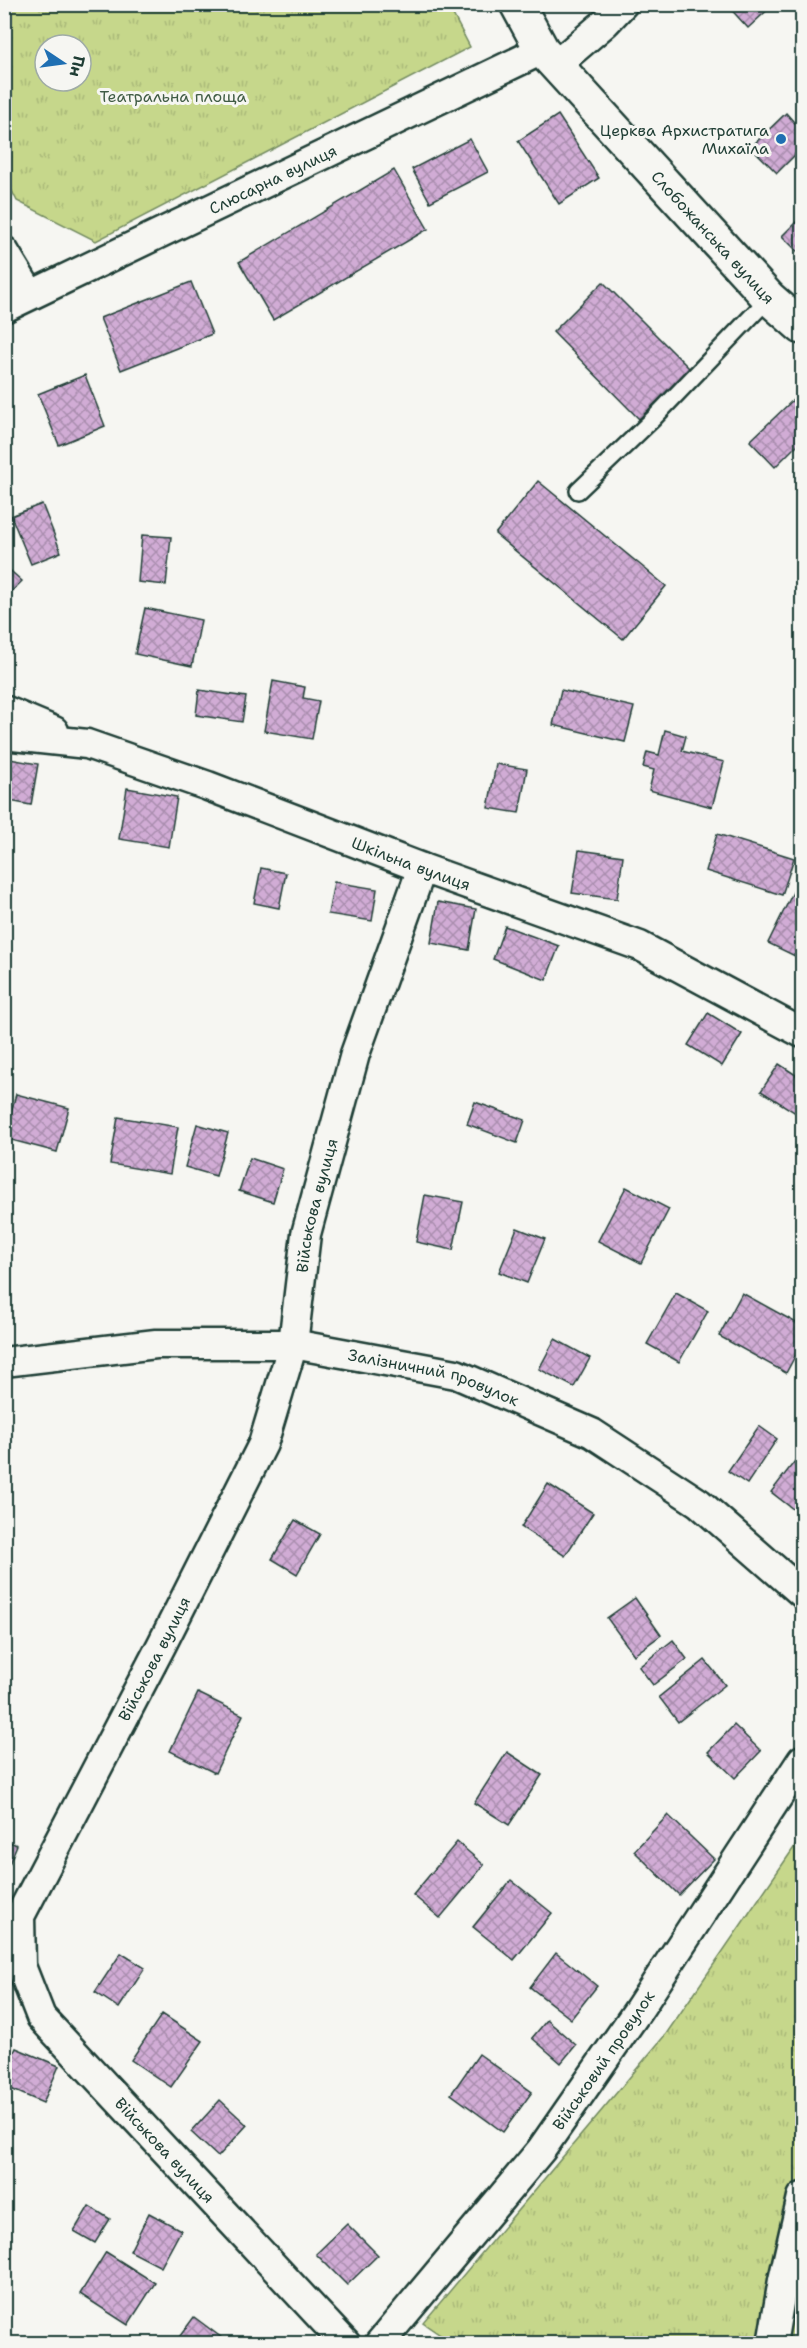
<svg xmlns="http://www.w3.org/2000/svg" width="807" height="2348" font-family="'Shantell Sans',sans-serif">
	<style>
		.park { fill: url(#park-tufts); stroke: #728a60; stroke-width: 1.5; fill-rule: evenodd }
		.building { fill: url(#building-cross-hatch); stroke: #1f3d34; stroke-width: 1.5 }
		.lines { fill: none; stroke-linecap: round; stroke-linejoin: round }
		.service-casing { stroke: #1f3d34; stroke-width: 20 }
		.minor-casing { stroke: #1f3d34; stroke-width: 33 }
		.tertiary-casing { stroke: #1f3d34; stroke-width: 38 }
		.service { stroke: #f6f6f2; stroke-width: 15 }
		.minor { stroke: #f6f6f2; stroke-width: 28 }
		.tertiary { stroke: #f6f6f2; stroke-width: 33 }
		.poi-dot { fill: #1f6fb2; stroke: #f6f6f2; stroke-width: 2 }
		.labels { text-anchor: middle; stroke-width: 6; stroke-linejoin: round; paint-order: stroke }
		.park-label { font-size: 16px; fill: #405c45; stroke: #f6f6f2 }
		.poi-label { font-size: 16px; fill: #1f3d34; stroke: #f6f6f2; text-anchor: end }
		.street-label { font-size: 16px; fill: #1f3d34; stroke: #f6f6f2 }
	</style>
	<defs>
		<pattern id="park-tufts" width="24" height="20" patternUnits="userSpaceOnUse" patternTransform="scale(1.5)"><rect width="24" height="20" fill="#c6d78b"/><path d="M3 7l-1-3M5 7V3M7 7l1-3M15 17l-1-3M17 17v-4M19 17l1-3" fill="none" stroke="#aab979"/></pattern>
		<pattern id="building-cross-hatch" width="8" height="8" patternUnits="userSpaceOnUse" patternTransform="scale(1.5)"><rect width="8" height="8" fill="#d1acd5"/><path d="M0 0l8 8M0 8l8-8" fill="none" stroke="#a98dae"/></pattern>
	</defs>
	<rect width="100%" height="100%" fill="#f6f6f2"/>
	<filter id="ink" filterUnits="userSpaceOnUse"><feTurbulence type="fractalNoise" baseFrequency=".0167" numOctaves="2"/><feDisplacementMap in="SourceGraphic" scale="12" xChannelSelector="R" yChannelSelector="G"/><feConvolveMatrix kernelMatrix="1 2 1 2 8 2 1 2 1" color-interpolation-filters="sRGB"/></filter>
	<g filter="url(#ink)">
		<g class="park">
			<path d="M 5,4 L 448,5 L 470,47 L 96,241 L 17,201 L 5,177 ZM 45,45 L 81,45 L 81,81 L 45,81 Z"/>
			<path d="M 802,1836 L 802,2343 L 452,2343 L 423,2323 L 666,2034 Z"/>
		</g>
		<g class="building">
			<path d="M 726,4 L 774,4 L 748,28 Z"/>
			<path d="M 786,113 L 802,131 L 802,148 L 777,173 L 751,147 Z"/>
			<path d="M 558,115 L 599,178 L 559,204 L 518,141 Z"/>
			<path d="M 470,139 L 488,172 L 430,202 L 412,169 Z"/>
			<path d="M 394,170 L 428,229 L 273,320 L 239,262 Z"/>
			<path d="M 802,216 L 802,256 L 782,236 Z"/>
			<path d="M 191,282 L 212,334 L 121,370 L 100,318 Z"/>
			<path d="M 603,282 L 690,369 L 639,419 L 553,332 Z"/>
			<path d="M 85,375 L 105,426 L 59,445 L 38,394 Z"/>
			<path d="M 795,398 L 802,405 L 802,440 L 775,467 L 750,441 Z"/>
			<path d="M 538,481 L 666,586 L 623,639 L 495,534 Z"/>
			<path d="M 42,504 L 61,552 L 31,564 L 11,516 Z"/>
			<path d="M 142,535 L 171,537 L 166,585 L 138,582 Z"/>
			<path d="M 4,565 L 22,581 L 4,599 Z"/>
			<path d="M 145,608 L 201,620 L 192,666 L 135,654 Z"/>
			<path d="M 273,681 L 305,687 L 303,698 L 319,701 L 312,739 L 264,731 Z"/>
			<path d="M 199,690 L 246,697 L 242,722 L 196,715 Z"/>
			<path d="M 561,690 L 634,707 L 625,742 L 553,725 Z"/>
			<path d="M 665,730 L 686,736 L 682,751 L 724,762 L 712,807 L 649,790 L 654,770 L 643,767 L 647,752 L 659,755 Z"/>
			<path d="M 4,758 L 38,764 L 31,805 L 4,800 Z"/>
			<path d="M 496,764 L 527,769 L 519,813 L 488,808 Z"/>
			<path d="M 127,788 L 177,797 L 169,847 L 119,839 Z"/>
			<path d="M 717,834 L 794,858 L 782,895 L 706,871 Z"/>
			<path d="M 579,850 L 623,856 L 617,899 L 572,893 Z"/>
			<path d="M 261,868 L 286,873 L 279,908 L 254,903 Z"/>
			<path d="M 802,874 L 802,941 L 795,956 L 768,943 Z"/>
			<path d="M 334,882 L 377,889 L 372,921 L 328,914 Z"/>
			<path d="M 438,902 L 476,909 L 469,950 L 431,943 Z"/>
			<path d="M 505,926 L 559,946 L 546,980 L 493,959 Z"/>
			<path d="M 708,1013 L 742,1034 L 722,1066 L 688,1045 Z"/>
			<path d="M 779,1064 L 802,1079 L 802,1117 L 761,1091 Z"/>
			<path d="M 16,1094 L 69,1108 L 57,1152 L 4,1138 Z"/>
			<path d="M 475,1102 L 525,1120 L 517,1143 L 467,1124 Z"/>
			<path d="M 118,1117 L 178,1127 L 170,1174 L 110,1164 Z"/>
			<path d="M 197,1124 L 228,1133 L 216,1176 L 185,1167 Z"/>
			<path d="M 250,1158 L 283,1169 L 273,1202 L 239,1191 Z"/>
			<path d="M 626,1187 L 669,1209 L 641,1263 L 598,1241 Z"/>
			<path d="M 425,1195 L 463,1202 L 453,1250 L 416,1242 Z"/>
			<path d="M 517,1228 L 545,1239 L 527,1283 L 499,1272 Z"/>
			<path d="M 676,1293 L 708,1311 L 679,1362 L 647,1344 Z"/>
			<path d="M 742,1293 L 802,1326 L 802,1343 L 786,1373 L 719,1336 Z"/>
			<path d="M 555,1339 L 590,1358 L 574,1387 L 539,1369 Z"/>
			<path d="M 759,1426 L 777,1439 L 747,1484 L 728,1471 Z"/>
			<path d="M 795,1461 L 802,1466 L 802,1516 L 771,1492 Z"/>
			<path d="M 548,1484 L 593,1513 L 565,1556 L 521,1527 Z"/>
			<path d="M 295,1520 L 320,1534 L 297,1574 L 272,1559 Z"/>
			<path d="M 635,1598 L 661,1635 L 634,1655 L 607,1618 Z"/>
			<path d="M 673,1640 L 687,1659 L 653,1685 L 639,1667 Z"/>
			<path d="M 705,1660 L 725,1685 L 678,1722 L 659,1697 Z"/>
			<path d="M 198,1693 L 243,1715 L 215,1773 L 170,1751 Z"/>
			<path d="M 734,1725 L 761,1751 L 735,1778 L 708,1752 Z"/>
			<path d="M 507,1752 L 542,1775 L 509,1825 L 474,1803 Z"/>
			<path d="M 668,1815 L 714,1859 L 679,1895 L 634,1851 Z"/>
			<path d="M 4,1840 L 17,1845 L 4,1876 Z"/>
			<path d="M 457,1842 L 484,1865 L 440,1918 L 413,1895 Z"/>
			<path d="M 511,1880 L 552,1913 L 514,1960 L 473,1927 Z"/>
			<path d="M 121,1953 L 145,1968 L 119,2008 L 95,1992 Z"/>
			<path d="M 556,1953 L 597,1986 L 571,2019 L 530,1987 Z"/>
			<path d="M 162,2014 L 203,2041 L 171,2087 L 131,2060 Z"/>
			<path d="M 547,2020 L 576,2045 L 561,2063 L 532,2038 Z"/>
			<path d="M 16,2048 L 59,2066 L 43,2103 L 4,2086 L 4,2073 Z"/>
			<path d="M 479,2054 L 532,2092 L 503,2132 L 451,2094 Z"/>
			<path d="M 220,2100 L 247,2125 L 218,2157 L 191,2132 Z"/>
			<path d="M 89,2206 L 110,2219 L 95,2243 L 74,2231 Z"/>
			<path d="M 149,2213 L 181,2230 L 161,2267 L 130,2251 Z"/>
			<path d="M 347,2224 L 378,2255 L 347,2285 L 316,2254 Z"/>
			<path d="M 106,2252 L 155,2283 L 128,2325 L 80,2294 Z"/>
			<path d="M 194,2317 L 230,2344 L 174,2344 Z"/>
		</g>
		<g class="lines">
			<g class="service-casing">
				<path id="service" d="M 578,491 L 652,420 L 769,298"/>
			</g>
			<g class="minor-casing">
				<g id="minor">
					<path d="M 557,64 L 606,22 L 623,4"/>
					<path d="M 4,251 L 30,294"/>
					<path id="s1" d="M 4,308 L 542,50"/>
					<path d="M 4,710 L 54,731"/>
					<path id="s2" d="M 4,735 L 87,744 L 208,786 L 422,868 L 640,946 L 802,1033"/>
					<path id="s3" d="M 4,1362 L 156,1344 L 293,1344 L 456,1374 L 592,1433 L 699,1503 L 802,1593"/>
					<path id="s4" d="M 346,2344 L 41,2017 L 21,1966 L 20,1916 L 161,1646 L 263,1444 L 293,1344 L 306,1234 L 355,1054 L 422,868"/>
					<path id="s5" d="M 379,2344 L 541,2150 L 639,2009 L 802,1760"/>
					<path d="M 772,2344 L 783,2280 L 802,2197"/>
				</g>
			</g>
			<g class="tertiary-casing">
				<g id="tertiary">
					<path id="s6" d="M 517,4 L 542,50 L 769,298 L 802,327"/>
				</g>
			</g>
			<use href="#service" class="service"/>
			<use href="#minor" class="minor"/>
			<use href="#tertiary" class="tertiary"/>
		</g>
	</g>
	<circle class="poi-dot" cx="781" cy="139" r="6"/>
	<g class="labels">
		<g class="park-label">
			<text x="173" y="102">Театральна площа</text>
		</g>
		<g class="poi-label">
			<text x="769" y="136">Церква Архистратига<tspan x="769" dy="18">Михаїла</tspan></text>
		</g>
		<g class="street-label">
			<text dy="6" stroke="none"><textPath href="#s1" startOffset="298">Слюсарна вулиця</textPath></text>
			<text dy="6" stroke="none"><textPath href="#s6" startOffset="306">Слобожанська вулиця</textPath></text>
			<text dy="6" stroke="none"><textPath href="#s2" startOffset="429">Шкільна вулиця</textPath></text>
			<text dy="6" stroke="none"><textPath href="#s4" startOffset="1328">Військова вулиця</textPath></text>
			<text dy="6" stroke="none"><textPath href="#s3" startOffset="435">Залізничний провулок</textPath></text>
			<text dy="6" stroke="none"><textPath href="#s4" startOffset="842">Військова вулиця</textPath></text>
			<text dy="6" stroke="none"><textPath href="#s5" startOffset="362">Військовий провулок</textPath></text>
			<text transform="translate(165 2150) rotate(47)" y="6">Військова вулиця</text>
		</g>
	</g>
	<rect width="807" height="2348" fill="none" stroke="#f6f6f2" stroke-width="24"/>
	<rect x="12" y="12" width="783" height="2324" fill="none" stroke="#1f3d34" stroke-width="2" filter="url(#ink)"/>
	<g transform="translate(63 63) rotate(103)"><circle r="28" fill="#f6f6f2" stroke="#a0aca6" stroke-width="1.5"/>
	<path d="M0-4.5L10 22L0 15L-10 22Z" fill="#1f6fb2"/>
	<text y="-9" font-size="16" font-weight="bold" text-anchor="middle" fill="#1f3d34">Пн</text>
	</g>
</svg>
